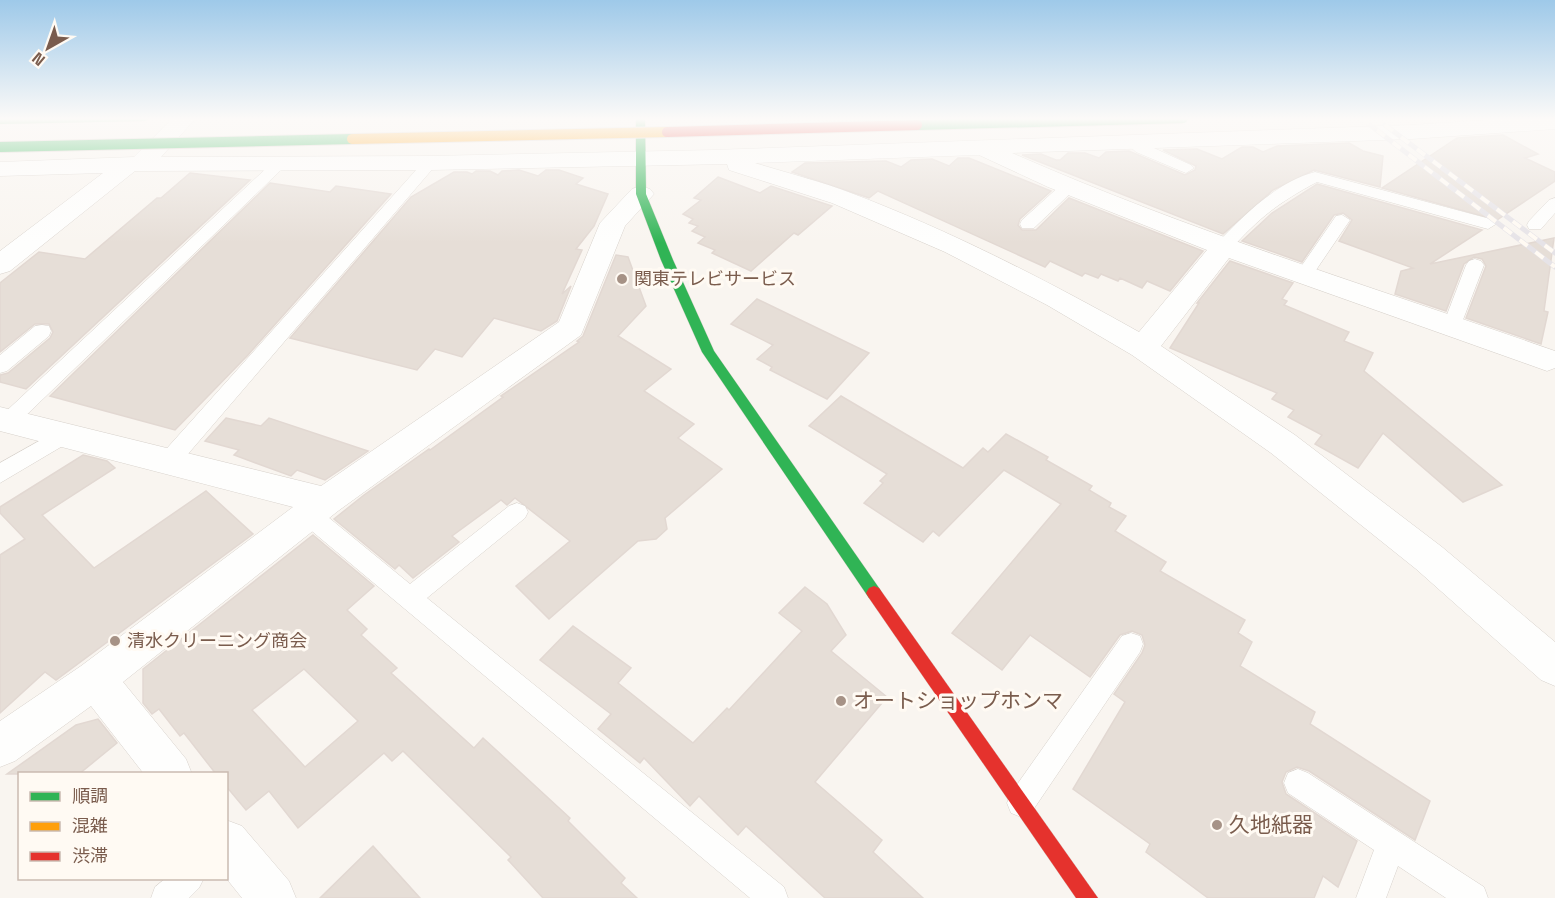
<svg xmlns="http://www.w3.org/2000/svg" width="1555" height="898" font-family="'Space Grotesk','Noto Sans JP',sans-serif">
	<style>
		.building { fill: #e6ded7; stroke: #e2d8d2; stroke-width: 1.5; fill-rule: evenodd }
		.lines { fill: none; stroke-linecap: round; stroke-linejoin: round }
		.lane-casing { stroke: #d7d1cb; stroke-width: 1 }
		.street-casing { stroke: #d7d1cb; stroke-width: 1 }
		.fast-casing { stroke: #d9d2cb; stroke-width: 1 }
		.jam-casing { stroke: #d9d2cb; stroke-width: 1 }
		.lane { fill: #fefefd; fill-rule: evenodd }
		.street { fill: #fefefd; fill-rule: evenodd }
		.fast { fill: #30b455; fill-rule: evenodd }
		.jam { fill: #e5322d; fill-rule: evenodd }
		.rail-casing { stroke: #e6e3e7; stroke-width: 5 }
		.rail { stroke: #fffaf3; stroke-width: 4; stroke-dasharray: 10; stroke-linecap: butt }
		.fast-bridge-casing { stroke: #dad1cc; stroke-width: 12; stroke-linecap: butt }
		.slow-bridge-casing { stroke: #dad1cc; stroke-width: 12; stroke-linecap: butt }
		.jam-bridge-casing { stroke: #dad1cc; stroke-width: 12; stroke-linecap: butt }
		.fast-bridge { stroke: #30b455; stroke-width: 10 }
		.slow-bridge { stroke: #ff9f0a; stroke-width: 10 }
		.jam-bridge { stroke: #e5322d; stroke-width: 10 }
		.poi-dot { fill: #a69286; stroke: #fffaf3; stroke-width: 2 }
		.labels { text-anchor: middle; stroke-width: 6; stroke-linejoin: round; paint-order: stroke }
		.poi-label { font-size: 18px; fill: #7a5c4d; stroke: #fffaf3; text-anchor: start }
		.near-poi-label { font-size: 21px; fill: #7a5c4d; stroke: #fffaf3; text-anchor: start }
	</style>
	<rect width="100%" height="100%" fill="#f9f5f0"/>
	<g class="building">
		<path d="M 1503,135 L 1538,154 L 1525,158 L 1555,172 L 1555,181 L 1497,220 L 1382,188 L 1457,138 Z"/>
		<path d="M 1349,143 L 1363,151 L 1383,156 L 1380,187 L 1314,170 L 1273,190 L 1223,234 L 1022,155 L 1041,154 L 1056,160 L 1060,160 L 1068,153 L 1085,153 L 1099,158 L 1106,152 L 1129,151 L 1185,175 L 1195,170 L 1196,166 L 1163,150 L 1197,149 L 1222,159 L 1242,147 L 1253,147 L 1263,152 L 1277,146 Z"/>
		<path d="M 958,158 L 969,158 L 1051,191 L 1020,219 L 1018,225 L 1022,230 L 1036,230 L 1069,198 L 1203,251 L 1170,291 L 1147,281 L 1142,288 L 1120,278 L 1118,281 L 1101,274 L 1098,278 L 1085,273 L 1082,276 L 1050,261 L 1045,267 L 878,191 L 869,198 L 792,172 L 805,163 L 886,161 L 901,167 L 911,160 L 932,159 L 949,166 Z"/>
		<path d="M 519,170 L 538,176 L 546,170 L 559,170 L 583,178 L 576,184 L 608,194 L 594,226 L 576,249 L 582,250 L 562,294 L 571,286 L 557,321 L 541,331 L 494,318 L 462,357 L 435,349 L 417,370 L 290,338 L 411,197 L 454,172 L 467,172 L 472,174 L 476,171 L 490,171 L 498,175 L 502,171 Z"/>
		<path d="M 190,173 L 250,180 L 26,389 L 0,382 L 0,375 L 8,373 L 50,338 L 53,332 L 49,324 L 35,324 L 0,352 L 0,283 L 39,252 L 85,259 L 157,198 L 161,198 Z"/>
		<path d="M 718,177 L 760,193 L 771,186 L 832,206 L 798,235 L 794,233 L 751,271 L 712,253 L 715,250 L 698,243 L 705,237 L 692,231 L 698,226 L 689,223 L 693,219 L 683,214 L 701,200 L 694,198 Z"/>
		<path d="M 270,183 L 330,192 L 336,186 L 391,194 L 248,355 L 175,430 L 50,396 Z"/>
		<path d="M 1317,184 L 1482,230 L 1430,264 L 1554,238 L 1544,311 L 1548,312 L 1541,344 L 1466,318 L 1486,266 L 1482,259 L 1474,257 L 1464,264 L 1446,311 L 1395,294 L 1401,271 L 1413,268 L 1339,241 L 1352,220 L 1343,213 L 1334,215 L 1302,262 L 1242,241 L 1272,213 Z"/>
		<path d="M 616,255 L 628,257 L 646,306 L 618,336 L 671,369 L 644,391 L 694,424 L 678,438 L 722,469 L 665,518 L 667,529 L 656,539 L 638,541 L 549,619 L 516,586 L 570,541 L 515,498 L 507,505 L 501,500 L 452,536 L 459,542 L 413,578 L 399,565 L 395,569 L 334,519 L 364,495 L 429,449 L 430,450 L 503,397 L 501,396 L 579,342 L 577,341 L 583,336 Z"/>
		<path d="M 1230,261 L 1293,283 L 1282,299 L 1287,301 L 1284,305 L 1349,332 L 1344,341 L 1373,353 L 1364,371 L 1502,485 L 1463,502 L 1383,433 L 1358,468 L 1315,444 L 1322,435 L 1288,417 L 1294,410 L 1272,399 L 1277,393 L 1170,348 L 1199,303 L 1197,303 Z"/>
		<path d="M 757,299 L 869,353 L 827,399 L 770,370 L 772,367 L 757,359 L 773,345 L 731,324 Z"/>
		<path d="M 841,396 L 963,468 L 983,448 L 988,452 L 1006,434 L 1048,457 L 1046,460 L 1092,486 L 1089,490 L 1111,503 L 1109,507 L 1126,516 L 1115,531 L 1166,562 L 1160,571 L 1245,620 L 1238,633 L 1252,642 L 1240,666 L 1315,712 L 1310,724 L 1430,801 L 1415,840 L 1309,771 L 1297,767 L 1286,772 L 1282,782 L 1286,794 L 1357,841 L 1338,887 L 1323,876 L 1314,898 L 1208,898 L 1146,852 L 1150,844 L 1073,789 L 1125,702 L 1114,694 L 1142,653 L 1145,645 L 1142,635 L 1132,631 L 1120,635 L 1090,677 L 1030,635 L 1002,670 L 952,633 L 1061,504 L 1004,470 L 939,536 L 933,531 L 923,542 L 864,503 L 883,483 L 880,481 L 887,474 L 809,426 Z"/>
		<path d="M 226,418 L 261,426 L 269,418 L 368,451 L 325,480 L 297,470 L 291,476 L 234,455 L 239,450 L 205,441 Z"/>
		<path d="M 83,455 L 107,461 L 115,468 L 42,515 L 94,568 L 206,491 L 253,534 L 56,680 L 45,672 L 0,713 L 0,555 L 25,539 L 0,513 L 0,507 Z"/>
		<path d="M 313,535 L 374,586 L 347,610 L 367,629 L 361,635 L 397,668 L 391,673 L 474,748 L 483,738 L 570,818 L 568,821 L 625,878 L 621,883 L 637,898 L 543,898 L 508,860 L 511,857 L 403,751 L 392,761 L 384,753 L 298,828 L 269,791 L 246,810 L 226,786 L 226,774 L 216,774 L 184,733 L 180,736 L 159,709 L 152,714 L 143,703 L 143,669 ZM 304,669 L 358,721 L 305,767 L 252,710 Z"/>
		<path d="M 805,587 L 827,604 L 846,635 L 831,651 L 887,697 L 815,782 L 882,840 L 873,852 L 923,898 L 825,898 L 746,826 L 738,835 L 699,796 L 690,806 L 644,758 L 640,763 L 598,729 L 611,714 L 540,660 L 573,626 L 631,668 L 618,683 L 693,743 L 727,708 L 729,710 L 802,631 L 779,613 Z"/>
		<path d="M 98,719 L 117,743 L 79,774 L 7,774 L 76,725 Z"/>
		<path d="M 373,846 L 420,898 L 320,898 Z"/>
	</g>
	<g class="lines">
		<g class="lane-casing">
			<g id="lane">
				<path d="M 1132,138 L 1191,165 L 1194,168 L 1186,173 L 1181,171 L 1136,152 L 1125,142 Z"/>
				<path d="M 430,158 L 438,163 L 435,166 L 176,468 L 168,470 L 160,468 L 157,462 L 160,456 L 425,160 Z"/>
				<path d="M 279,159 L 284,161 L 287,164 L 284,167 L 15,426 L 8,429 L 1,426 L 1,416 L 274,161 Z"/>
				<path d="M 1315,172 L 1494,220 L 1496,224 L 1488,229 L 1317,182 C 1278,203 1260,217 1230,250 L 1218,250 L 1216,246 L 1218,242 C 1244,215 1277,182 1315,172 Z"/>
				<path d="M 1069,181 L 1077,186 L 1075,189 L 1034,228 L 1022,228 L 1020,224 L 1022,220 L 1063,183 Z"/>
				<path d="M 1555,198 L 1555,213 L 1541,229 L 1529,229 L 1527,225 L 1529,221 L 1549,200 Z"/>
				<path d="M 1342,215 L 1350,220 L 1310,279 L 1298,279 L 1295,275 L 1298,271 L 1336,216 Z"/>
				<path d="M 1475,259 L 1481,261 L 1484,265 L 1461,325 L 1459,329 L 1452,331 L 1445,329 L 1443,325 L 1466,265 L 1469,261 Z"/>
				<path d="M 42,325 L 49,326 L 51,331 L 49,336 L 7,371 L 0,373 L 0,355 L 35,326 Z"/>
				<path d="M 64,427 L 71,429 L 74,435 L 71,441 L 0,483 L 0,463 Z"/>
				<path d="M 517,503 L 525,506 L 528,512 L 525,518 L 427,598 L 784,887 L 788,898 L 750,898 L 301,522 L 298,515 L 301,508 L 309,506 L 317,508 L 410,584 L 509,506 Z"/>
				<path d="M 1131,633 L 1140,636 L 1143,644 L 1140,652 L 1031,813 L 1021,817 L 1011,813 L 1007,803 L 1011,793 L 1122,636 Z"/>
				<path d="M 1298,769 L 1308,773 L 1484,887 L 1488,898 L 1446,898 L 1398,866 L 1386,898 L 1356,898 L 1374,850 L 1288,793 L 1284,783 L 1288,773 Z"/>
				<path d="M 166,878 L 204,878 L 199,888 L 189,898 L 151,898 L 155,887 Z"/>
			</g>
		</g>
		<g class="street-casing">
			<g id="street">
				<path d="M 173,118 L 196,118 L 161,157 L 430,156 L 714,150 L 1411,125 L 1519,118 L 1555,118 L 1555,129 L 1411,139 L 1012,153 C 1189,231 1373,287 1555,351 L 1555,368 L 1547,371 L 1229,258 L 1161,346 L 1295,435 L 1442,547 L 1555,642 L 1555,686 L 1541,680 L 1416,569 L 1271,453 L 1132,355 L 1047,305 L 945,252 L 832,203 L 729,170 L 727,164 L 430,170 L 135,171 L 10,271 L 0,274 L 0,251 L 103,173 L 0,176 L 0,162 L 134,157 ZM 979,155 L 1048,187 L 1207,250 L 1139,332 C 1046,280 951,231 851,193 C 820,181 787,173 755,163 Z"/>
				<path d="M 641,186 L 650,189 L 654,194 L 625,226 L 581,335 L 338,511 L 123,682 L 186,759 L 192,774 L 144,774 L 91,706 L 15,761 L 0,767 L 0,721 L 81,666 L 293,507 L 0,431 L 0,407 L 321,486 L 559,322 L 600,223 L 632,189 Z"/>
				<path d="M 226,820 L 242,826 L 289,881 L 296,898 L 242,898 L 226,878 Z"/>
			</g>
		</g>
		<g class="fast-casing">
			<g id="fast">
				<path d="M 0,118 L 150,118 L 145,121 L 0,124 Z"/>
				<path d="M 636,118 L 645,118 L 646,194 L 673,260 L 714,351 L 879,588 L 882,593 L 879,598 L 874,600 L 869,598 L 702,352 L 661,260 L 636,194 Z"/>
			</g>
		</g>
		<g class="jam-casing">
			<path id="jam" d="M 874,586 L 879,588 L 1098,898 L 1076,898 L 869,598 L 866,593 L 869,588 Z"/>
		</g>
		<use href="#lane" class="lane"/>
		<use href="#street" class="street"/>
		<use href="#fast" class="fast"/>
		<use href="#jam" class="jam"/>
		<g class="rail-casing">
			<g id="rail">
				<path d="M 1361,118 L 1555,267"/>
				<path d="M 1385,125 L 1555,253"/>
			</g>
		</g>
		<use href="#rail" class="rail"/>
		<g class="fast-bridge-casing">
			<g id="fast-bridge">
				<path d="M 917,125 L 1183,118"/>
				<path d="M 0,147 L 352,139"/>
			</g>
		</g>
		<g class="slow-bridge-casing">
			<path id="slow-bridge" d="M 352,139 L 667,132"/>
		</g>
		<g class="jam-bridge-casing">
			<path id="jam-bridge" d="M 667,132 L 917,125"/>
		</g>
		<use href="#fast-bridge" class="fast-bridge"/>
		<use href="#slow-bridge" class="slow-bridge"/>
		<use href="#jam-bridge" class="jam-bridge"/>
	</g>
	<linearGradient id="sky" x2="0" y2="1"><stop stop-color="#9ec9e9"/><stop offset="0.49" stop-color="#fcfaf8"/><stop offset="1" stop-color="#fcfaf8" stop-opacity="0"/></linearGradient>
	<rect width="1555" height="243" fill="url(#sky)"/>
	<g class="poi-dot">
		<circle cx="622" cy="279" r="6"/>
		<circle cx="115" cy="641" r="6"/>
		<circle cx="841" cy="701" r="6"/>
		<circle cx="1217" cy="825" r="6"/>
	</g>
	<g class="labels">
		<g class="poi-label">
			<text x="634" y="285">関東テレビサービス</text>
			<text x="127" y="647">清水クリーニング商会</text>
		</g>
		<g class="near-poi-label">
			<text x="853" y="708">オートショップホンマ</text>
			<text x="1229" y="832">久地紙器</text>
		</g>
	</g>
	<rect x="18" y="772" width="210" height="108" fill="#fffaf3" stroke="#cabbb1" stroke-width="1.5"/>
	<rect x="30" y="792" width="30" height="9" fill="#30b455" stroke="#cabbb1" stroke-width="1.5"/>
	<text x="72" y="802" font-size="18" fill="#7a5c4d">順調</text>
	<rect x="30" y="822" width="30" height="9" fill="#ff9f0a" stroke="#cabbb1" stroke-width="1.5"/>
	<text x="72" y="832" font-size="18" fill="#7a5c4d">混雑</text>
	<rect x="30" y="852" width="30" height="9" fill="#e5322d" stroke="#cabbb1" stroke-width="1.5"/>
	<text x="72" y="862" font-size="18" fill="#7a5c4d">渋滞</text>
	<g transform="translate(48 48) rotate(220)" stroke="#fffaf3" stroke-width="4.5" paint-order="stroke">
	<path d="M0-4.5L10 22L0 15L-10 22Z" fill="#7a5c4d"/>
	<text y="-9" font-size="16" font-weight="bold" text-anchor="middle" fill="#7a5c4d">N</text>
	</g>
</svg>
